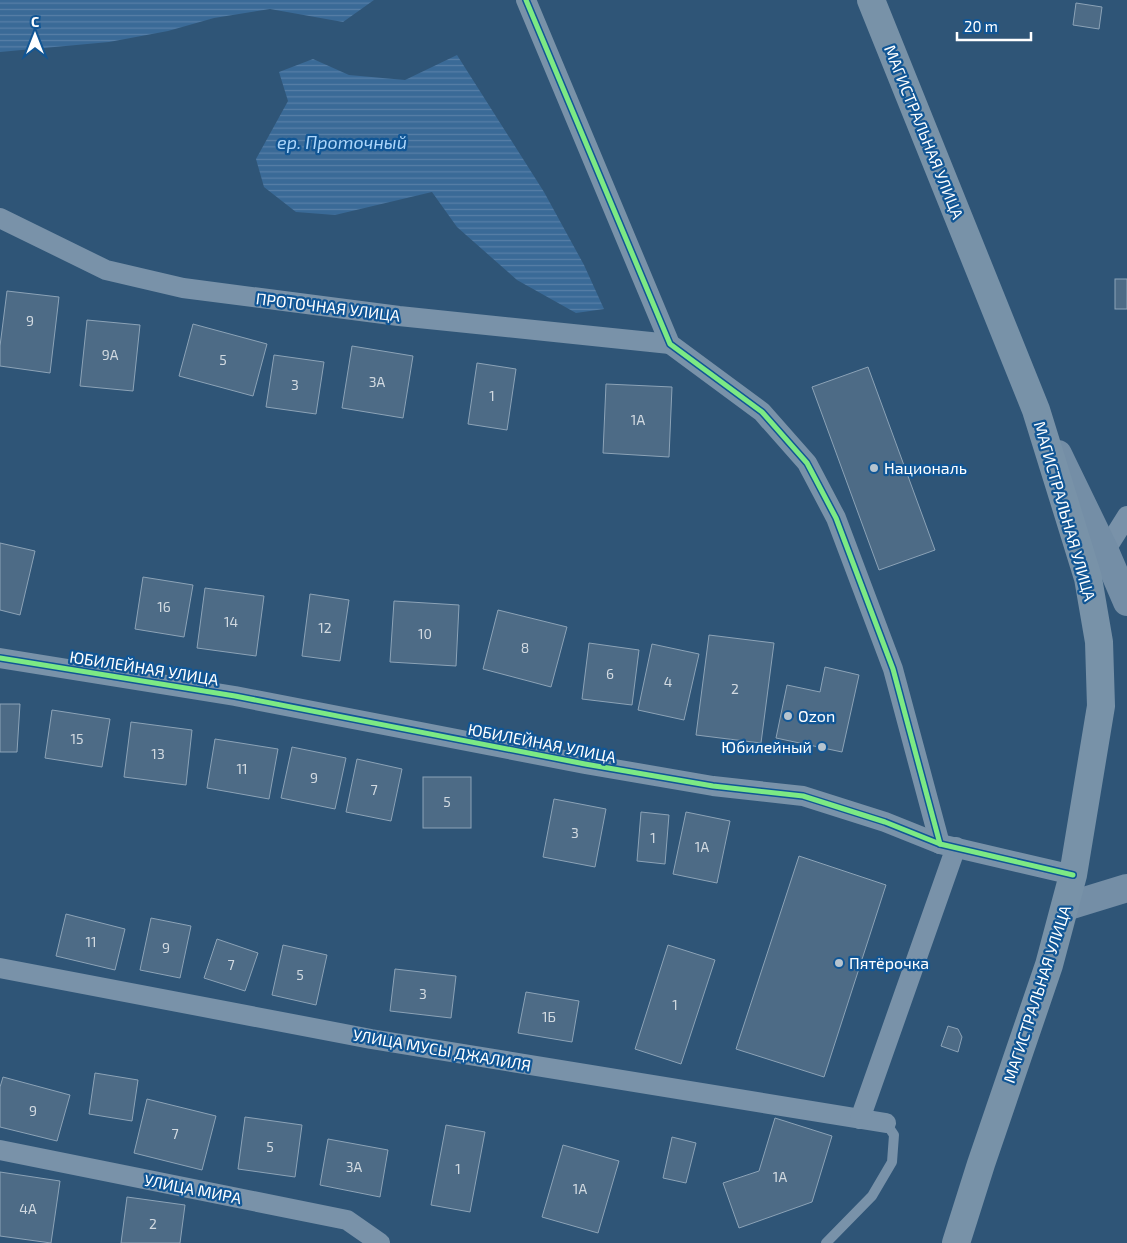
<svg xmlns="http://www.w3.org/2000/svg" width="1127" height="1243" font-family="'Exo 2',sans-serif">
	<style>
		.water { fill: url(#water-rules) }
		.building { fill: #4d6b86; stroke: #8ca3b7 }
		.lines { fill: none; stroke-linecap: round; stroke-linejoin: round }
		.service { stroke: #7992a9; stroke-width: 10 }
		.minor { stroke: #7992a9; stroke-width: 20 }
		.secondary { stroke: #748ea6; stroke-width: 28 }
		.trunk { stroke: #7892a8; stroke-width: 28 }
		.cycleway-casing { stroke: #115695; stroke-width: 8 }
		.cycleway { stroke: #7ce984; stroke-width: 5 }
		.poi-dot { fill: #b6c4cf; stroke: #115695; stroke-width: 2 }
		.labels { text-anchor: middle; stroke-width: 4.5; stroke-linejoin: round; paint-order: stroke }
		.number-label { font-size: 14px; fill: #d2dae1 }
		.street-label { font-size: 16px; fill: #fff; stroke: #115695 }
		.poi-label { font-size: 16px; fill: #fff; stroke: #115695; text-anchor: start }
		.water-label { font-size: 18px; font-style: italic; fill: #add6fa; stroke: #115695 }
	</style>
	<defs>
		<pattern id="water-rules" width="6" height="5" patternUnits="userSpaceOnUse" patternTransform="scale(1.25)"><rect width="6" height="5" fill="#3a6a97"/><path d="M0 2.5h6" fill="none" stroke="#5880a7"/></pattern>
	</defs>
	<rect width="100%" height="100%" fill="#2f5577"/>
	<g class="water">
		<path d="M 0,0 L 374,0 L 343,22 L 270,9 L 214,18 L 168,31 L 109,42 L 0,52 Z"/>
		<path d="M 457,55 L 544,192 L 584,265 L 604,309 L 576,313 L 517,280 L 457,227 L 432,192 L 335,215 L 296,212 L 264,187 L 256,159 L 288,101 L 279,72 L 313,59 L 349,75 L 405,80 Z"/>
	</g>
	<g class="building">
		<path d="M 1076,3 L 1102,7 L 1099,29 L 1073,25 Z"/>
		<rect x="1115" y="279" width="12" height="30"/>
		<path d="M 7,291 L 59,297 L 50,373 L 0,366 L 0,346 Z"/>
		<path d="M 87,320 L 140,325 L 133,391 L 80,386 Z"/>
		<path d="M 193,324 L 267,344 L 253,396 L 179,376 Z"/>
		<path d="M 352,346 L 413,356 L 403,418 L 342,408 Z"/>
		<path d="M 274,355 L 324,362 L 316,414 L 266,407 Z"/>
		<path d="M 477,363 L 516,369 L 507,430 L 468,424 Z"/>
		<path d="M 868,367 L 935,550 L 879,570 L 812,387 Z"/>
		<path d="M 606,384 L 672,387 L 669,457 L 603,453 Z"/>
		<path d="M 0,543 L 35,551 L 20,615 L 0,610 Z"/>
		<path d="M 143,577 L 193,585 L 184,637 L 135,629 Z"/>
		<path d="M 205,588 L 264,596 L 256,656 L 197,648 Z"/>
		<path d="M 310,594 L 349,600 L 340,661 L 302,656 Z"/>
		<path d="M 394,601 L 459,605 L 456,666 L 390,662 Z"/>
		<path d="M 498,610 L 567,627 L 551,687 L 483,669 Z"/>
		<path d="M 709,635 L 774,643 L 761,743 L 696,735 Z"/>
		<path d="M 589,643 L 639,650 L 632,705 L 582,699 Z"/>
		<path d="M 652,644 L 699,654 L 684,720 L 638,710 Z"/>
		<path d="M 825,667 L 859,675 L 842,752 L 776,738 L 787,685 L 820,692 Z"/>
		<path d="M 0,704 L 20,704 L 17,752 L 0,752 Z"/>
		<path d="M 52,710 L 110,719 L 102,767 L 45,758 Z"/>
		<path d="M 131,722 L 192,730 L 186,785 L 124,777 Z"/>
		<path d="M 215,739 L 278,749 L 269,799 L 207,788 Z"/>
		<path d="M 292,747 L 346,758 L 335,809 L 281,798 Z"/>
		<path d="M 357,759 L 402,769 L 391,821 L 346,812 Z"/>
		<rect x="423" y="777" width="48" height="51"/>
		<path d="M 554,799 L 606,809 L 595,867 L 543,857 Z"/>
		<path d="M 641,812 L 669,815 L 665,864 L 637,861 Z"/>
		<path d="M 686,812 L 730,821 L 717,883 L 673,874 Z"/>
		<path d="M 799,856 L 886,885 L 824,1077 L 736,1049 Z"/>
		<path d="M 66,914 L 125,929 L 115,970 L 56,956 Z"/>
		<path d="M 151,918 L 191,926 L 180,978 L 140,970 Z"/>
		<path d="M 217,939 L 258,953 L 245,991 L 204,978 Z"/>
		<path d="M 283,945 L 327,955 L 316,1005 L 272,995 Z"/>
		<path d="M 668,945 L 715,960 L 681,1064 L 635,1049 Z"/>
		<path d="M 395,969 L 456,976 L 451,1018 L 390,1011 Z"/>
		<path d="M 526,992 L 579,1001 L 572,1042 L 518,1033 Z"/>
		<path d="M 948,1026 L 958,1029 L 962,1037 L 958,1052 L 941,1046 Z"/>
		<path d="M 95,1073 L 138,1080 L 132,1121 L 89,1114 Z"/>
		<path d="M 3,1077 L 70,1095 L 57,1141 L 0,1127 L 0,1087 Z"/>
		<path d="M 147,1099 L 216,1116 L 202,1170 L 134,1153 Z"/>
		<path d="M 245,1117 L 302,1125 L 295,1177 L 238,1169 Z"/>
		<path d="M 775,1118 L 832,1136 L 812,1202 L 739,1228 L 723,1183 L 759,1171 Z"/>
		<path d="M 446,1125 L 485,1132 L 470,1212 L 431,1205 Z"/>
		<path d="M 672,1137 L 696,1143 L 686,1183 L 663,1178 Z"/>
		<path d="M 328,1139 L 388,1150 L 380,1197 L 320,1185 Z"/>
		<path d="M 563,1145 L 619,1161 L 598,1233 L 542,1217 Z"/>
		<path d="M 0,1172 L 60,1181 L 51,1243 L 0,1236 Z"/>
		<path d="M 127,1197 L 185,1205 L 180,1243 L 121,1243 Z"/>
	</g>
	<g class="lines">
		<path class="service" d="M 826,1243 L 872,1196 L 892,1162 L 894,1135 L 886,1123"/>
		<g class="minor">
			<path d="M 526,0 L 670,344 L 762,412 L 807,463 L 836,518 L 893,669 L 940,844"/>
			<path d="M 0,218 L 106,270 L 183,288 L 399,316 L 670,344"/>
			<path d="M 1105,551 L 1127,516"/>
			<path d="M 0,658 L 235,696 L 585,764 L 713,786 L 803,796 L 885,822 L 940,844 L 1073,875"/>
			<path d="M 0,968 L 371,1039 L 886,1123"/>
			<path d="M 860,1119 L 956,847"/>
			<path d="M 0,1150 L 347,1220 L 380,1243"/>
		</g>
		<g class="secondary">
			<path d="M 1058,454 L 1105,551 L 1127,602"/>
			<path d="M 1065,907 L 1127,888"/>
		</g>
		<path class="trunk" d="M 871,0 L 1036,410 L 1088,578 L 1099,642 L 1101,706 L 1073,875 L 1049,965 L 981,1164 L 956,1243"/>
		<g class="cycleway-casing">
			<g id="cycleway">
				<path d="M 526,0 L 670,344 L 762,412 L 807,463 L 836,518 L 893,669 L 940,844"/>
				<path d="M 0,658 L 235,696 L 585,764 L 713,786 L 803,796 L 885,822 L 940,844 L 1073,875"/>
			</g>
		</g>
		<use href="#cycleway" class="cycleway"/>
	</g>
	<g class="poi-dot">
		<circle cx="874" cy="468" r="5"/>
		<circle cx="788" cy="716" r="5"/>
		<circle cx="822" cy="747" r="5"/>
		<circle cx="839" cy="963" r="5"/>
	</g>
	<g class="labels">
		<g class="number-label">
			<text x="30" y="326">9</text>
			<text x="110" y="360">9А</text>
			<text x="223" y="365">5</text>
			<text x="377" y="387">3А</text>
			<text x="295" y="390">3</text>
			<text x="492" y="401">1</text>
			<text x="638" y="425">1А</text>
			<text x="164" y="612">16</text>
			<text x="231" y="627">14</text>
			<text x="325" y="633">12</text>
			<text x="425" y="639">10</text>
			<text x="525" y="653">8</text>
			<text x="610" y="679">6</text>
			<text x="668" y="687">4</text>
			<text x="735" y="694">2</text>
			<text x="77" y="744">15</text>
			<text x="158" y="759">13</text>
			<text x="242" y="774">11</text>
			<text x="314" y="783">9</text>
			<text x="374" y="795">7</text>
			<text x="447" y="807">5</text>
			<text x="575" y="838">3</text>
			<text x="653" y="843">1</text>
			<text x="702" y="852">1А</text>
			<text x="91" y="947">11</text>
			<text x="166" y="953">9</text>
			<text x="231" y="970">7</text>
			<text x="300" y="980">5</text>
			<text x="423" y="999">3</text>
			<text x="675" y="1010">1</text>
			<text x="549" y="1022">1Б</text>
			<text x="33" y="1116">9</text>
			<text x="175" y="1139">7</text>
			<text x="270" y="1152">5</text>
			<text x="354" y="1172">3А</text>
			<text x="458" y="1174">1</text>
			<text x="780" y="1182">1А</text>
			<text x="580" y="1194">1А</text>
			<text x="28" y="1214">4А</text>
			<text x="153" y="1229">2</text>
		</g>
		<g class="street-label">
			<text transform="translate(924 132) rotate(68)" y="6">МАГИСТРАЛЬНАЯ УЛИЦА</text>
			<text transform="translate(328 307) rotate(7)" y="6">ПРОТОЧНАЯ УЛИЦА</text>
			<text transform="translate(1065 511) rotate(74)" y="6">МАГИСТРАЛЬНАЯ УЛИЦА</text>
			<text transform="translate(144 668) rotate(9)" y="6">ЮБИЛЕЙНАЯ УЛИЦА</text>
			<text transform="translate(542 743) rotate(11)" y="6">ЮБИЛЕЙНАЯ УЛИЦА</text>
			<text transform="translate(1037 994) rotate(-72)" y="6">МАГИСТРАЛЬНАЯ УЛИЦА</text>
			<text transform="translate(442 1050) rotate(10)" y="6">УЛИЦА МУСЫ ДЖАЛИЛЯ</text>
			<text transform="translate(193 1189) rotate(11)" y="6">УЛИЦА МИРА</text>
		</g>
		<g class="poi-label">
			<text x="884" y="474">Националь</text>
			<text x="798" y="722">Ozon</text>
			<text x="812" y="753" text-anchor="end">Юбилейный</text>
			<text x="849" y="969">Пятёрочка</text>
		</g>
		<g class="water-label">
			<text x="342" y="149">ер. Проточный</text>
		</g>
	</g>
	<g transform="translate(35 35)" stroke="#115695" stroke-width="4" paint-order="stroke">
	<path d="M0-4L9 19L0 12L-9 19Z" fill="#ffffff"/>
	<text y="-8" font-size="14" font-weight="bold" text-anchor="middle" fill="#ffffff">С</text>
	</g>
	<path d="M957 32v8h74v-8" fill="none" stroke="#ffffff" stroke-width="2.5"/>
	<text x="964" y="32" font-size="15" fill="#ffffff" stroke="#115695" stroke-width="4" paint-order="stroke">20 m</text>
</svg>
